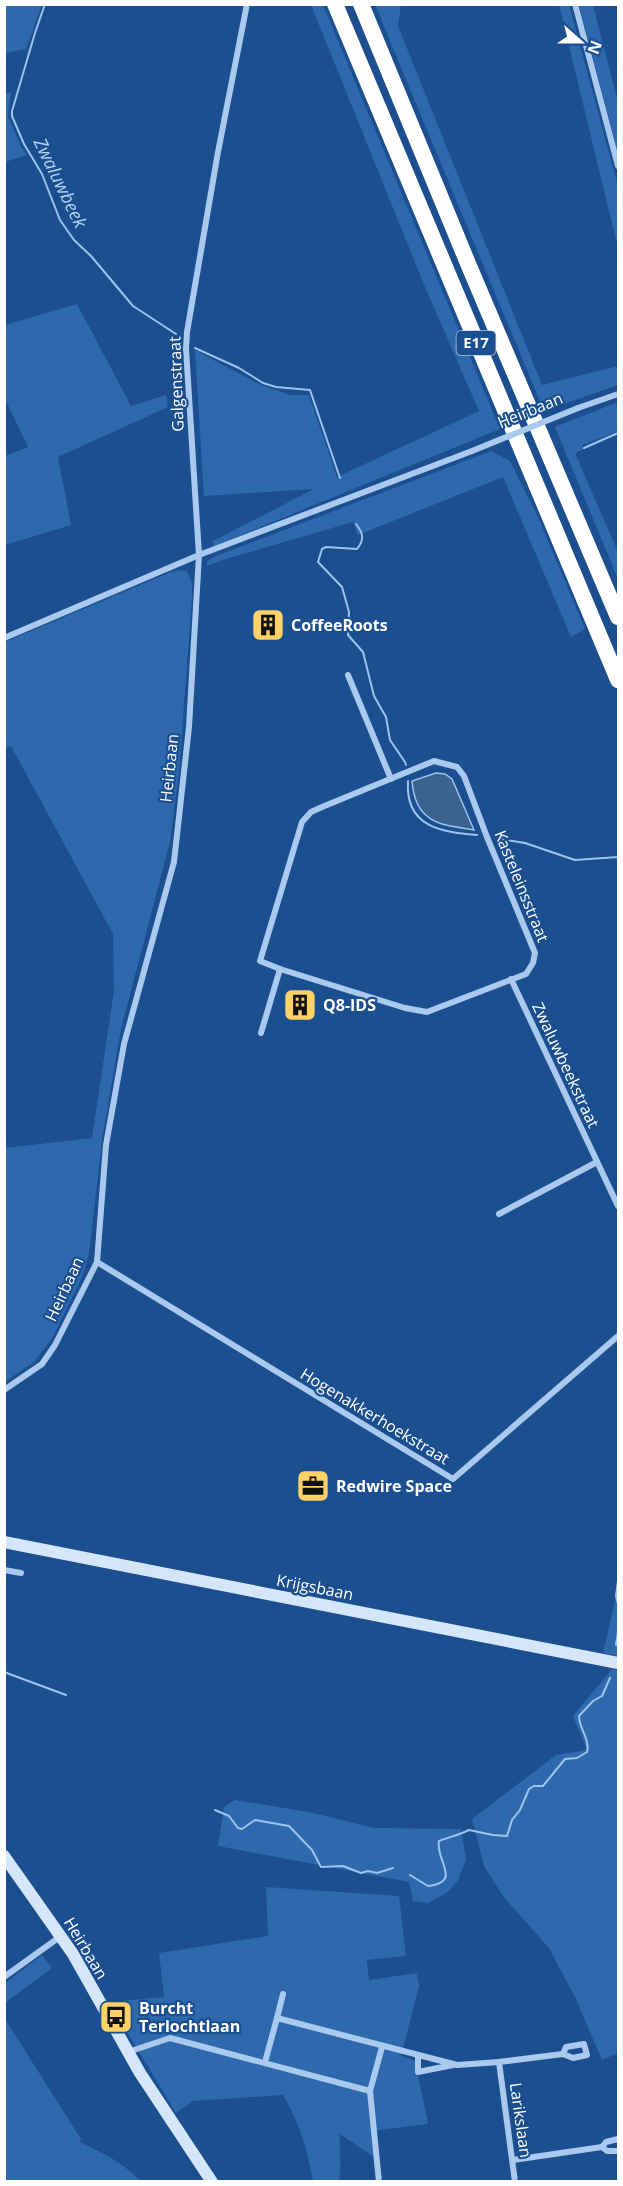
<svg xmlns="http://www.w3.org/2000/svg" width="623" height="2186" font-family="'Open Sans',sans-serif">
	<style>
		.green { fill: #2e69ad }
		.water { fill: #3c6290; stroke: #9cc4f0; stroke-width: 1.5 }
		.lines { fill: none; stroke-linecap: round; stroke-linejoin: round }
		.stream { stroke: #9cc4f0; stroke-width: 2 }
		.street { stroke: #a9c9ee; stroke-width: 6 }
		.secondary { stroke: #d6e6fa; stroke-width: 12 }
		.highway { stroke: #fff; stroke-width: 16 }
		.street-bridge { stroke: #a9c9ee; stroke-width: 6 }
		.labels { text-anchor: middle; stroke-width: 4.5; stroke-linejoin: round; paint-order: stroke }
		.shield { fill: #1b4f8f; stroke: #bbcadd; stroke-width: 1.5 }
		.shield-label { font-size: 15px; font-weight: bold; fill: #fff }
		.street-label { font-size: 16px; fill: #fff; stroke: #1b4f8f }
		.poi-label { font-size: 16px; font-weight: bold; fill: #fff; stroke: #1b4f8f; text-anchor: start }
		.water-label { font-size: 18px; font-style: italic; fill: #b5d3f5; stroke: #1b4f8f }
	</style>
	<rect width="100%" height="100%" fill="#1b4f8f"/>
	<g class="green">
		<path d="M 5,4 L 42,5 L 26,49 L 5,53 Z"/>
		<path d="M 311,5 L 323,5 L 500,429 L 214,546 L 213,541 L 314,489 L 204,496 L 195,350 L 259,384 L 290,395 L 309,395 L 337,477 L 479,411 L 425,287 Z"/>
		<path d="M 375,5 L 401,5 L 398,26 L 542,385 L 618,366 L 618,385 L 544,411 Z"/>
		<path d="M 559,5 L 569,5 L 618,186 L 618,248 Z"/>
		<path d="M 579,5 L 593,5 L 618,102 L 618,154 Z"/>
		<path d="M 11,92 L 8,116 L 21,147 L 27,155 L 5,162 L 5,94 Z"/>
		<path d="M 77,304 L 131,406 L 166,395 L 168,407 L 58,457 L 71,525 L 5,545 L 5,456 L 28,447 L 5,399 L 5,325 Z"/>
		<path d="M 618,402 L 618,431 L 582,445 L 584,449 L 575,453 L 618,552 L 618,579 L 555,427 Z"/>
		<path d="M 491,451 L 510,461 L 537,515 L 585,629 L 571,637 L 503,477 L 358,535 L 353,522 L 226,559 L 207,566 L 207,561 L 216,556 Z"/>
		<path d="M 180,570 L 187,571 L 192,584 L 192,598 L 179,772 L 170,842 L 121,1029 L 102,1140 L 89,1254 L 83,1275 L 53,1337 L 34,1362 L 5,1382 L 5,1148 L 92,1138 L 114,991 L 113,934 L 11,746 L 5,748 L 5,642 L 171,572 Z"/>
		<path d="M 618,1588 L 618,1656 L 603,1653 Z"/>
		<path d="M 612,1669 L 618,1671 L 618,2053 L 602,2060 L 575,1997 L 549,1948 L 503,1896 L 484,1866 L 472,1819 L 556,1755 L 587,1750 L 573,1716 Z"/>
		<path d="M 235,1800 L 309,1812 L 374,1828 L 461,1829 L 466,1860 L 458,1880 L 448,1892 L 428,1903 L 413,1901 L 409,1882 L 218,1846 L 224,1807 Z"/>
		<path d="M 266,1887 L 399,1896 L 406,1956 L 367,1960 L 369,1980 L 417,1973 L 419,1986 L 401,2056 L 415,2061 L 428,2124 L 371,2131 L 374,2157 L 340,2134 C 339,2152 342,2164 339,2181 L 313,2181 C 307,2147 300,2125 283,2095 L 193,2101 L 176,2113 L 109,2002 L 164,1997 L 159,1953 L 268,1936 Z"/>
		<path d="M 42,1955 L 52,1968 L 5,2003 L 5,1983 Z"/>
		<path d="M 5,2019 L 81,2139 L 80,2142 C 102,2153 123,2162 140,2181 L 5,2181 Z"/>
	</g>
	<path class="water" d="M 436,773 L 445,774 L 452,779 L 474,830 C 439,825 415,822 412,781 Z"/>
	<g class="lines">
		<g class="stream">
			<path d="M 45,4 L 35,33 L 12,111 L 12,116 L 24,144 L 42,174 L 60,220 L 74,240 L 91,256 L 133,306 L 176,334"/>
			<path d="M 195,348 L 239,368 L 263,383 L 276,387 L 310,390 L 340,478"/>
			<path d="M 584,448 L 618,433"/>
			<path d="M 356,524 C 363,533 365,539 357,549 L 326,547 L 322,549 L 318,562 L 342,587 L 349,612 L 348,635 L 363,652 L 374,696 L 386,717 L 390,740 L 405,762 L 406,765"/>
			<path d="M 408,781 C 405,827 441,832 477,835"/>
			<path d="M 501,839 L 525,843 L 575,860 L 618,857"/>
			<path d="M 618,1581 L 616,1596 L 618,1604"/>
			<path d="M 616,1645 L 618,1632"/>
			<path d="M 4,1672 L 66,1695"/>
			<path d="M 215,1810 L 229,1816 L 238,1828 L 242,1829 L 255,1820 L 289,1826 L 312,1850 L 321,1867 L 343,1866 L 361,1873 L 368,1871 L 377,1873 L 393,1868"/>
			<path d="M 410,1875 L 428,1886 C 463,1882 435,1860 439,1841 C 449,1837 459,1835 469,1830 L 493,1835 L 507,1836 L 512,1820 L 520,1810 L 529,1789 L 534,1786 L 543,1786 L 565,1759 L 577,1758 L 587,1752 C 590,1738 579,1729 579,1716 L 593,1701 L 602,1696 L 610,1678"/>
		</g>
		<g class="street">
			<path d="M 575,4 L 618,166"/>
			<path d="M 578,408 L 618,394"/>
			<path d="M 4,638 L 199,555 L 472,451"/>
			<path d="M 348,675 L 391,779"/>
			<path d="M 434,761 L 457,767 L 464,776 L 487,837 L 535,953 L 533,963 L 526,974 L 427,1012 L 405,1008 L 280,969 L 260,961 L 302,822 L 311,812 L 322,807 Z"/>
			<path d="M 511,979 L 618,1206"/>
			<path d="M 261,1033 L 280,969"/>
			<path d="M 499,1214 L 597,1162"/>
			<path d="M 97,1262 L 453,1479 L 618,1336"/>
			<path d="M 4,1390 L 42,1364 L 55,1345 L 97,1262 L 106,1145 L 124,1044 L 174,862 L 189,727 L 199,555 L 186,349 L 187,332 L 218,152 L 247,4"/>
			<path d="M 4,1570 L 21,1573"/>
			<path d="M 4,1977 L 61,1936"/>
			<path d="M 277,2018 L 283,1994"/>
			<path d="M 128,2052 L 170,2038 L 370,2091 L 382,2047"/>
			<path d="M 418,2055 L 418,2072 L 453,2065"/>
			<path d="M 265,2062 L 277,2018 L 457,2065 L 499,2062 L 563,2054 L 573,2058 L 587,2055 L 584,2044 L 566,2047 L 563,2054"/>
			<path d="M 499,2062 L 515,2182"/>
			<path d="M 370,2091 L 379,2182"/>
			<path d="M 602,2147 L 606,2142 L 618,2139"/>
			<path d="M 513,2160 L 602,2147 L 607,2151 L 618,2151"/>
		</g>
		<g class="secondary">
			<path d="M 4,1542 L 618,1663"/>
			<path d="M 4,1856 L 73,1954 L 140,2073 L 212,2182"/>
		</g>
		<g class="highway">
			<path d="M 335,4 L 618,680"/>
			<path d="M 361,4 L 469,266 L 618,617"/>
		</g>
		<path class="street-bridge" d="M 472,451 L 578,408"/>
	</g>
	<defs>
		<g id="building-square" transform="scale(1.725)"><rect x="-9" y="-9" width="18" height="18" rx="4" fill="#ffd166" stroke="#1b4f8f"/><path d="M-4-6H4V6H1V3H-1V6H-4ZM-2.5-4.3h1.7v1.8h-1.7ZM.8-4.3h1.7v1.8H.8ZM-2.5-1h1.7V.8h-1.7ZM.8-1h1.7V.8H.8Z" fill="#111"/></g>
		<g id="office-square" transform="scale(1.725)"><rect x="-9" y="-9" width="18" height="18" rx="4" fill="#ffd166" stroke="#1b4f8f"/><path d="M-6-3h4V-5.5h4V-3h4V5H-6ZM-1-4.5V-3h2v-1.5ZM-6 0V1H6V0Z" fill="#111"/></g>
		<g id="bus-square" transform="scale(1.725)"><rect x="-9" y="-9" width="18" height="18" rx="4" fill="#ffd166" stroke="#1b4f8f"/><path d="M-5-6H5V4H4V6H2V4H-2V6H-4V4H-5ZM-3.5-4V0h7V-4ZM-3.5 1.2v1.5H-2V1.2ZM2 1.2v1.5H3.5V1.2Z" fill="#111"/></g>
	</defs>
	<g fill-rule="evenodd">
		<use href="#building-square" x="268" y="625"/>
		<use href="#building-square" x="300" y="1005"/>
		<use href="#office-square" x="313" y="1486"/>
		<use href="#bus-square" x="116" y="2017"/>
	</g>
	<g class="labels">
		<rect class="shield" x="456.5" y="331" width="39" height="24" rx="4.5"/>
		<g class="shield-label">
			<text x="476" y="348">E17</text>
		</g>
		<g class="street-label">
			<text transform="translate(176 384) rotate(-92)" y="6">Galgenstraat</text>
			<text transform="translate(530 410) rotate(-22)" y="6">Heirbaan</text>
			<text transform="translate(169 768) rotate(-84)" y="6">Heirbaan</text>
			<text transform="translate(522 886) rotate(68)" y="6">Kasteleinsstraat</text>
			<text transform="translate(566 1065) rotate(65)" y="6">Zwaluwbeekstraat</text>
			<text transform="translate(64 1289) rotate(-65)" y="6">Heirbaan</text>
			<text transform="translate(375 1416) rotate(31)" y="6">Hogenakkerhoekstraat</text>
			<text transform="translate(315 1587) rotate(11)" y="6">Krijgsbaan</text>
			<text transform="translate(86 1948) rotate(59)" y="6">Heirbaan</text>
			<text transform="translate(521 2120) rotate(82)" y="6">Larikslaan</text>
		</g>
		<g class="poi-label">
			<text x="291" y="631">CoffeeRoots</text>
			<text x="323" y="1011">Q8-IDS</text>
			<text x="336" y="1492">Redwire Space</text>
			<text x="139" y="2014">Burcht<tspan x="139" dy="18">Terlochtlaan</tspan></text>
		</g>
		<g class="water-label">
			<text transform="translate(60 183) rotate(64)" y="6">Zwaluwbeek</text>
		</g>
	</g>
	<rect width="623" height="2186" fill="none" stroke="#ffffff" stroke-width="12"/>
	<g transform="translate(581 42) rotate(111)" stroke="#1b4f8f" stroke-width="4.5" paint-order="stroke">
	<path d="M0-4.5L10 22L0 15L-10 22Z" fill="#ffffff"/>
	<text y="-9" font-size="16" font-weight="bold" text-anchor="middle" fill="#ffffff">N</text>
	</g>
</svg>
